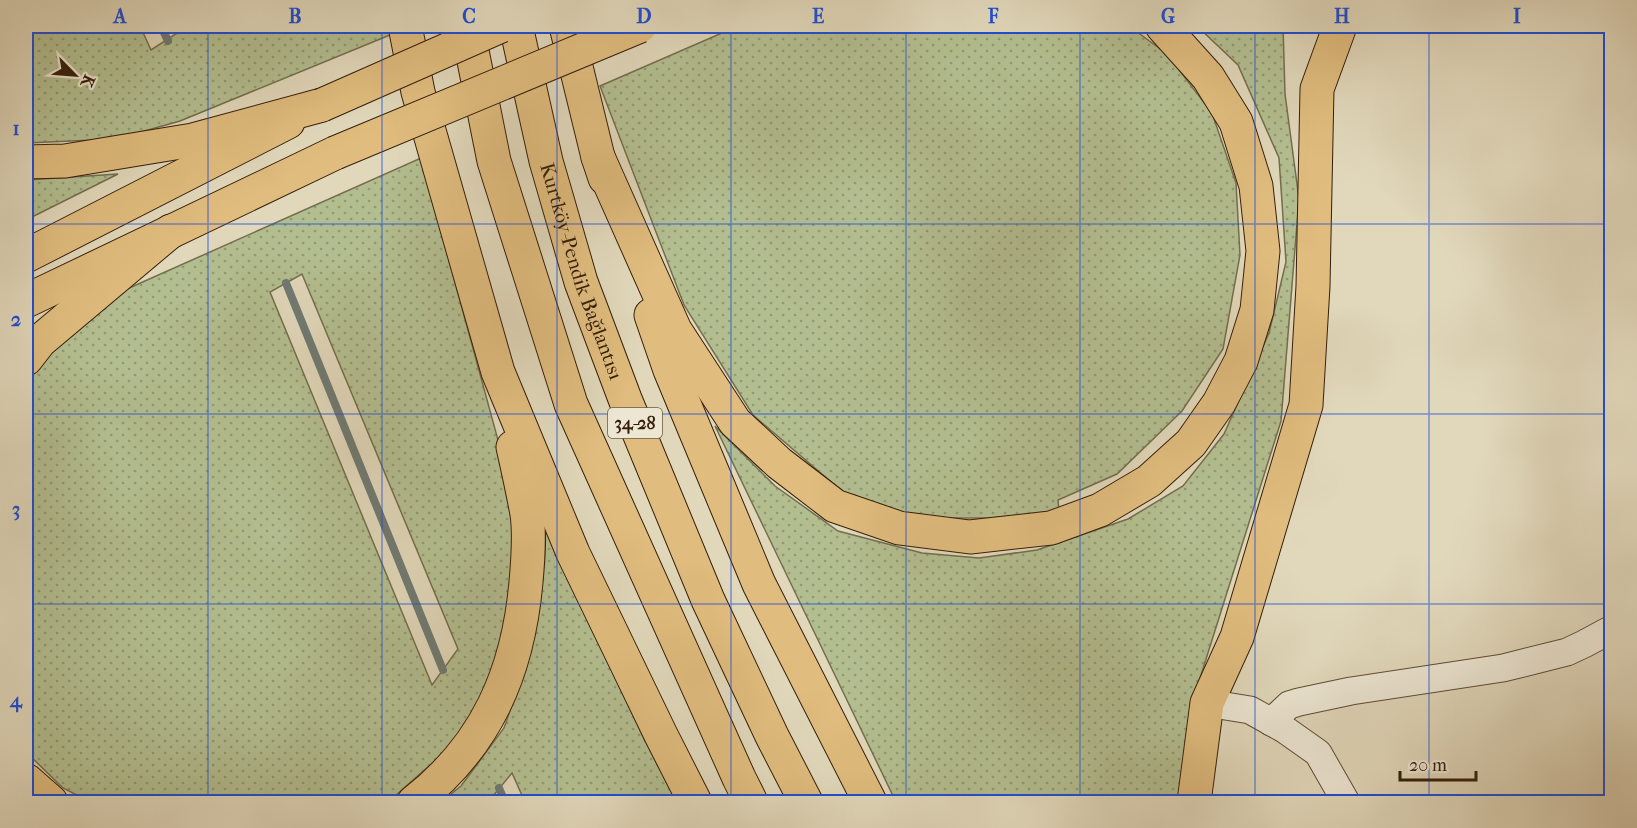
<svg xmlns="http://www.w3.org/2000/svg" width="1637" height="828" font-family="'IM FELL French Canon',serif">
	<style>
		.grass { fill: url(#grass-dots); stroke: #746e4d; stroke-width: 1.5; fill-rule: evenodd }
		.lines { fill: none; stroke-linecap: round; stroke-linejoin: round }
		.stream { stroke: #6f7a72; stroke-width: 8 }
		.minor-casing { stroke: #5f4c36; stroke-width: 29 }
		.major-casing { stroke: #341e0a; stroke-width: 35 }
		.highway-casing { stroke: #341e0a; stroke-width: 35 }
		.minor { stroke: #ece6d3; stroke-width: 27 }
		.major { stroke: #e0bc7e; stroke-width: 33 }
		.highway { stroke: #e0bc7e; stroke-width: 33 }
		.major-bridge-casing { stroke: #341e0a; stroke-width: 35; stroke-linecap: butt }
		.major-bridge { stroke: #e0bc7e; stroke-width: 33 }
		.grid { fill: none; stroke: #1d4ed8; stroke-width: 1.5; stroke-opacity: 0.55 }
		.labels { text-anchor: middle; stroke-width: 4.5; stroke-linejoin: round; paint-order: stroke }
		.shield { fill: #ece6d3; stroke: #6b5a46; stroke-width: 1.5 }
		.shield-label { font-size: 18px; font-weight: bold; fill: #341e0a }
		.street-label { font-size: 20px; fill: #341e0a; stroke: #ece6d3 }
		.neatline { fill: none; stroke: #1d4ed8; stroke-width: 2 }
		.grid-label { font-size: 20px; text-anchor: middle; font-weight: bold; fill: #1d4ed8 }
	</style>
	<defs>
		<pattern id="grass-dots" width="8" height="8" patternUnits="userSpaceOnUse" patternTransform="scale(1.5)"><rect width="8" height="8" fill="#b3be90"/><path d="M2 2h.1M6 6h.1" fill="none" stroke="#929a74" stroke-width="1.8" stroke-linecap="round"/></pattern>
	</defs>
	<rect width="100%" height="100%" fill="#e1d8bb"/>
	<filter id="stains"><feTurbulence type="fractalNoise" baseFrequency=".00333" numOctaves="4"/><feColorMatrix values="0 0 0 0 .2 0 0 0 0 .09 0 0 0 0 .02 0 0 0 .5 -.17"/></filter>
	<radialGradient id="worn" r=".72"><stop offset=".6" stop-color="#630" stop-opacity="0"/><stop offset="1" stop-color="#630" stop-opacity=".3"/></radialGradient>
	<g class="grass">
		<path d="M 26,26 L 140,26 L 151,50 L 188,26 L 388,26 L 390,35 L 180,121 L 116,139 L 26,143 Z"/>
		<path d="M 738,26 L 1129,26 L 1167,54 L 1212,113 L 1236,183 L 1240,255 L 1223,349 L 1182,411 L 1117,474 L 1058,500 L 1059,511 L 990,518 L 919,518 L 843,492 L 753,415 L 684,305 L 600,86 Z"/>
		<path d="M 1197,26 L 1283,26 L 1285,94 L 1299,199 L 1281,421 L 1190,710 L 1179,802 L 896,802 L 715,426 L 775,486 L 838,531 L 922,553 L 979,558 L 1037,550 L 1128,519 L 1183,486 L 1224,434 L 1269,333 L 1286,262 L 1279,158 L 1238,65 Z"/>
		<path d="M 421,158 L 513,495 L 516,600 L 501,671 L 453,745 L 388,802 L 90,802 L 63,788 L 26,752 L 26,378 L 27,376 L 109,297 ZM 302,274 L 458,649 L 432,685 L 270,292 Z"/>
		<path d="M 118,174 L 26,220 L 26,180 Z"/>
		<path d="M 539,517 L 644,739 L 677,802 L 525,802 L 512,773 L 488,802 L 441,802 L 461,786 L 504,728 L 528,659 Z"/>
	</g>
	<g class="lines">
		<g class="stream">
			<path d="M 161,26 L 168,41"/>
			<path d="M 286,283 L 443,670"/>
			<path d="M 499,788 L 505,802"/>
		</g>
		<g class="minor-casing">
			<g id="minor">
				<path d="M 1207,703 L 1250,710 L 1284,729 L 1318,753 L 1346,802"/>
				<path d="M 1271,722 L 1289,705 L 1299,702 L 1351,691 L 1503,668 L 1567,652 L 1584,644 L 1612,629"/>
			</g>
		</g>
		<g class="major-casing">
			<g id="major">
				<path d="M 26,256 L 288,122"/>
				<path d="M 26,301 L 335,153"/>
			</g>
		</g>
		<g class="highway-casing">
			<g id="highway">
				<path d="M 405,26 L 418,92 L 498,372 L 573,553 L 661,735 L 695,802"/>
				<path d="M 467,26 L 494,161 L 571,404 L 739,778 L 751,802"/>
				<path id="s1" d="M 516,26 L 546,161 L 581,282 L 625,399 L 708,600 L 772,736 L 806,802"/>
				<path d="M 566,26 L 598,157 L 605,178"/>
				<path d="M 598,157 L 675,330 L 735,422 L 779,463 L 835,506 L 899,528 L 970,537 L 1051,528 L 1100,510 L 1149,481 L 1191,443 L 1219,403 L 1241,361 L 1257,310 L 1263,251 L 1256,186 L 1236,122 L 1208,77 L 1162,26"/>
				<path d="M 26,162 L 65,161 L 193,140 L 322,105"/>
				<path d="M 651,315 L 670,370 L 759,584 L 870,802"/>
				<path d="M 26,359 L 40,341 L 171,231"/>
				<path d="M 26,780 L 51,802"/>
				<path d="M 414,802 C 486,746 518,673 526,582 C 528,560 530,536 527,514 C 523,492 518,469 513,447"/>
				<path d="M 1194,802 L 1207,703 L 1237,637 L 1306,405 L 1313,286 L 1317,89 L 1340,26"/>
			</g>
		</g>
		<use href="#minor" class="minor"/>
		<use href="#major" class="major"/>
		<use href="#highway" class="highway"/>
		<g class="major-bridge-casing">
			<g id="major-bridge">
				<path d="M 322,105 L 501,26"/>
				<path d="M 335,153 L 640,26"/>
			</g>
		</g>
		<use href="#major-bridge" class="major-bridge"/>
	</g>
	<path class="grid" d="M 208,26 L 208,802M 382,26 L 382,802M 557,26 L 557,802M 731,26 L 731,802M 906,26 L 906,802M 1080,26 L 1080,802M 1255,26 L 1255,802M 1429,26 L 1429,802M 26,224 L 1612,224M 26,414 L 1612,414M 26,604 L 1612,604"/>
	<g class="labels">
		<rect class="shield" x="608" y="408" width="54" height="30" rx="4.5"/>
		<g class="shield-label">
			<text x="635" y="429">34-28</text>
		</g>
		<g class="street-label">
			<text dy="7" stroke="none"><textPath href="#s1" startOffset="254">Kurtköy-Pendik Bağlantısı</textPath></text>
		</g>
	</g>
	<rect width="1637" height="828" fill="none" stroke="#e1d8bb" stroke-width="66"/>
	<g transform="translate(75 75) rotate(115)" stroke="#ece6d3" stroke-width="4.5" paint-order="stroke">
	<path d="M0-4.5L10 22L0 15L-10 22Z" fill="#341e0a"/>
	<text y="-9" font-size="16" font-weight="bold" text-anchor="middle" fill="#341e0a">K</text>
	</g>
	<path d="M1400 771v9h76v-9" fill="none" stroke="#341e0a" stroke-width="3"/>
	<text x="1409" y="771" font-size="18" fill="#341e0a" stroke="#ece6d3" stroke-width="4.5" paint-order="stroke">20 m</text>
	<rect x="33" y="33" width="1571" height="762" class="neatline"/>
	<g class="grid-label">
		<text x="120" y="23">A</text>
		<text x="295" y="23">B</text>
		<text x="469" y="23">C</text>
		<text x="644" y="23">D</text>
		<text x="818" y="23">E</text>
		<text x="993" y="23">F</text>
		<text x="1168" y="23">G</text>
		<text x="1342" y="23">H</text>
		<text x="1517" y="23">I</text>
		<text x="16" y="135">1</text>
		<text x="16" y="326">2</text>
		<text x="16" y="516">3</text>
		<text x="16" y="707">4</text>
	</g>
	<rect width="100%" height="100%" filter="url(#stains)"/>
	<rect width="100%" height="100%" fill="url(#worn)"/>
</svg>
